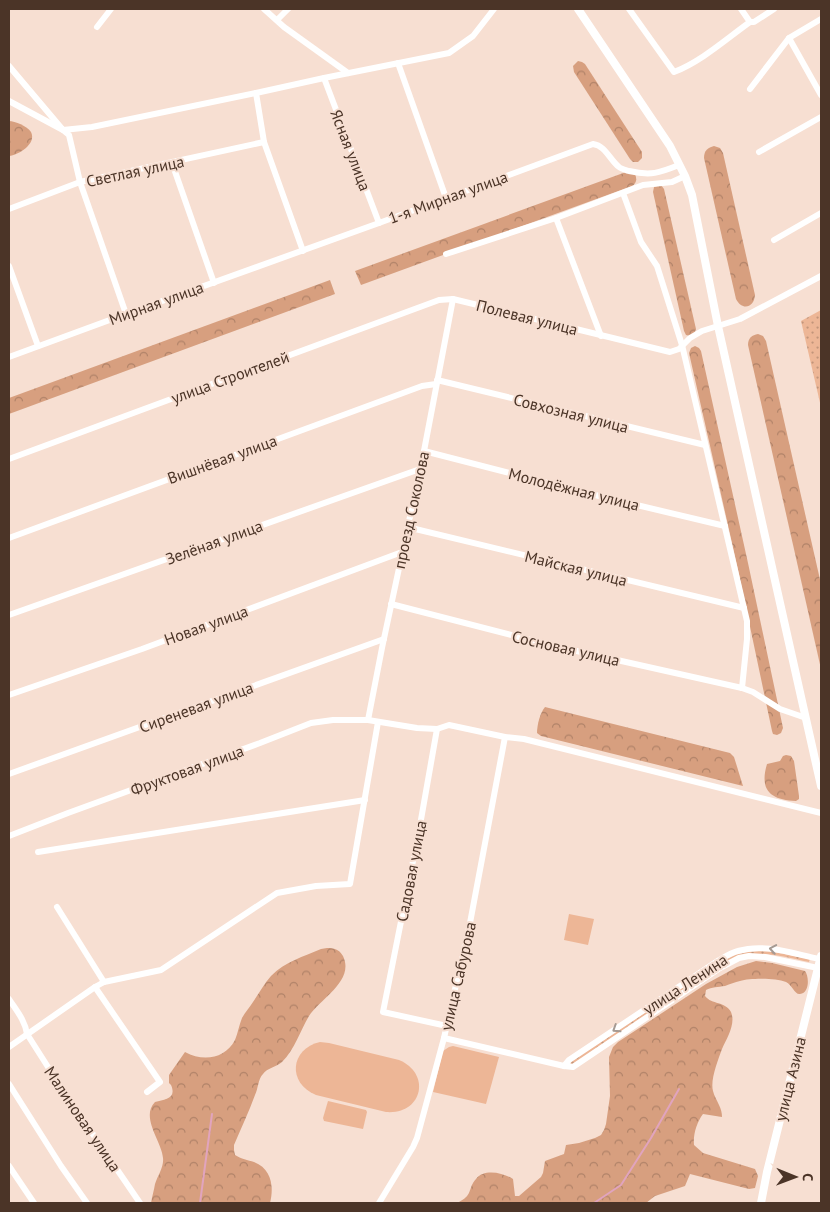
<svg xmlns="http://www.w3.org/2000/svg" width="830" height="1212" font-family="'PT Sans',sans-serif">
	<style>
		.grass { fill: url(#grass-dots) }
		.forest { fill: url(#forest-crowns) }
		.park { fill: #edb696 }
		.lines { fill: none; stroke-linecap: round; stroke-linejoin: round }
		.stream { stroke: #e1a4be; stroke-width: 2 }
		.minor { stroke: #fff; stroke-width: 6 }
		.tertiary { stroke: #fff; stroke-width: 8 }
		.oneway { stroke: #a59a93 }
		.labels { text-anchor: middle; stroke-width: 4; stroke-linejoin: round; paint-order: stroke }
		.street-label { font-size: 16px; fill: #4b3427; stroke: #f7dfd2 }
	</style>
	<defs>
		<pattern id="grass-dots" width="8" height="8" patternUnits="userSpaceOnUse" patternTransform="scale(1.25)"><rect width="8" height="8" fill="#edb696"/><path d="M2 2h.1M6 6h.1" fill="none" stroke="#c2957a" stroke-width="1.8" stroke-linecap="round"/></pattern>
		<pattern id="forest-crowns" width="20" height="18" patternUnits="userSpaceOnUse" patternTransform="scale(1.25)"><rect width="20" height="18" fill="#d79f7f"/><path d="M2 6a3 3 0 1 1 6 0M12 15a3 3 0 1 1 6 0" fill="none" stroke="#b08268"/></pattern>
	</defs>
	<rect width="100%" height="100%" fill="#f7dfd2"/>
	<g class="grass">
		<path d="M 821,310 L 821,407 L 801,321 Z"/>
		<path d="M 758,949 L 810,959 L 809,962 C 783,957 764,950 738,957 L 572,1065 L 570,1062 L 732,955 Z"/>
	</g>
	<g class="forest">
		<path d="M 578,61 L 582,62 L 585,64 L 642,152 L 642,158 L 638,162 L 633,162 L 630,159 L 574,72 L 573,66 Z"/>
		<path d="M 9,121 C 15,121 27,126 31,132 C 37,144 18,155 9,156 Z"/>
		<path d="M 714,146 L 720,148 L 723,153 L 755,295 C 754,308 742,311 736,299 L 704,158 C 704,150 708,148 714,146 Z"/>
		<path d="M 626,172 L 635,174 C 637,179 637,183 632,186 L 361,285 L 355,271 Z"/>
		<path d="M 661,185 L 664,189 L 696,329 L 695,332 L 690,336 L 686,335 L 684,331 L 653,192 L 654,187 Z"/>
		<path d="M 330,280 L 335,294 L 9,414 L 9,398 Z"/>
		<path d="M 758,334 L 763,336 L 766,341 L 821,584 L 821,669 L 748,345 C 748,338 752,335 758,334 Z"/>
		<path d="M 695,346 L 699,348 L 701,351 L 748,563 L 783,728 L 781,733 L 777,735 L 773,734 L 772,731 L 737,565 L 689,353 L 691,348 Z"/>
		<path d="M 545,707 L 730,753 L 734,757 L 743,786 L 541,736 L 537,733 C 537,725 540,713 545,707 Z"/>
		<path d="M 786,755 L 791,756 L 794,761 L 799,796 L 799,799 L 796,801 C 771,800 759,791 767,764 L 780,761 L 783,756 Z"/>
		<path d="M 327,948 C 334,948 339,949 343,956 C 355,981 320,999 309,1016 C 300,1031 295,1049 282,1062 C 276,1067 267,1068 263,1074 C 258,1079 258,1089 255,1095 C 249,1112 241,1128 234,1145 L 234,1150 L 235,1155 C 241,1159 248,1160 254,1162 C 272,1169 274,1187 270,1203 L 151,1203 C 152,1197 154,1190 155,1184 C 158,1175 164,1167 163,1158 C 162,1142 140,1117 155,1102 C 165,1099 177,1099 171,1085 L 169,1083 L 169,1075 L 185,1052 C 203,1062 225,1059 235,1040 C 238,1033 239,1025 242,1018 C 245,1012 250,1007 253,1002 C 259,993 264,984 271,976 C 286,961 303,957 321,949 Z"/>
		<path d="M 756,961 L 772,963 L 805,971 C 809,976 810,993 800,994 C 795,995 792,985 786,982 C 775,978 751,978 740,981 C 735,982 730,984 725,986 C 718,987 712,987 706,990 L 705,996 C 712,1005 725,1001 731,1012 C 736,1024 727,1038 722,1049 C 718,1060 710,1080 713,1091 C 714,1096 717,1100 719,1105 C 721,1109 722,1113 722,1117 L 703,1114 C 697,1122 693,1134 694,1145 L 703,1153 L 755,1169 L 758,1176 L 755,1188 L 749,1189 L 690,1174 L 685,1186 L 655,1196 L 646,1203 L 457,1203 C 474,1195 467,1189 476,1179 C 484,1168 504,1173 513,1179 L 515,1196 L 519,1196 L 541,1177 L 543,1173 L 545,1161 L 564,1154 L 566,1145 L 579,1143 L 595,1138 L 601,1135 L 604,1130 L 606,1124 L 610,1096 L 609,1057 L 613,1047 L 618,1042 L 706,984 L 737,967 Z"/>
	</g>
	<g class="park">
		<path d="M 569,914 L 594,919 L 588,945 L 564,940 Z"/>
		<path d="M 320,1042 L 329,1043 L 399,1060 C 432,1074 422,1115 386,1112 L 316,1095 C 287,1083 290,1049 320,1042 Z"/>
		<path d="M 453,1046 L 499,1057 L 486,1104 L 433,1092 L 443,1051 L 449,1047 Z"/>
		<path d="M 328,1101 L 366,1110 L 367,1112 L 363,1129 L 324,1121 L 323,1118 Z"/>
	</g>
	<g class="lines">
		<g class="stream">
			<path d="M 200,1203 L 212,1114"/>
			<path d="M 594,1203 L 621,1185 L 651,1138 L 679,1089"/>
		</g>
		<g class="minor">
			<path d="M 264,9 L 284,27 L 348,73"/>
			<path d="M 629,9 L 674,72 C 702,61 726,39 750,22"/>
			<path d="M 741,9 L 750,22 L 754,22 L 774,9"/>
			<path d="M 277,20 L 288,9"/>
			<path d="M 97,27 L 111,9"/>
			<path d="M 789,38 L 821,95"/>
			<path d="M 398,63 L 446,198"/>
			<path d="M 9,66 L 63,130 L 92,127 L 256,93 L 324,78 L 449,53 L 473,36 L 494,9"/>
			<path d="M 324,78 L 379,223"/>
			<path d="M 750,89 L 789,38 L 821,19"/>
			<path d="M 256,93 L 264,142 L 303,251"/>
			<path d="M 9,101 L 63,130 L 69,135 L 80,182 L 126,314"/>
			<path d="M 759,152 L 821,117"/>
			<path d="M 172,163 L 214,283"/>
			<path d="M 623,193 L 641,242 L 657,266 L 682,345 L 747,621 L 747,639 L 742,688"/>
			<path d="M 9,209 L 80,182 L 264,142"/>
			<path d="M 556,218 L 601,336"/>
			<path d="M 774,240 L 821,213"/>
			<path d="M 446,254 L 556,218 L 643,185 L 672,182 L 685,176"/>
			<path d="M 9,266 L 38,346"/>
			<path d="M 9,357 L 126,314 L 379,223 L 593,144 C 606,146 609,159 619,167 C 621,169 626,170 629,171 C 651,176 659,173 679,165"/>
			<path d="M 437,380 L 705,445"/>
			<path d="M 424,451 L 603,497 L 725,526"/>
			<path d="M 9,459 L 439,300 L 453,299 L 670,352 L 679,349 L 690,338 L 702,331 L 740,319 L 821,276"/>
			<path d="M 407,527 L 744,608"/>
			<path d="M 9,538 L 422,386 L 436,384"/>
			<path d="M 391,604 L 550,645 L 742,688 L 753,692 L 780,709 L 806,718"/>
			<path d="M 9,615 L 420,469"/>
			<path d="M 9,695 L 142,649 L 402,552"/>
			<path d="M 368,720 L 382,648 L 424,451 L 453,299"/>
			<path d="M 437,729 L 419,831 L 383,1012 L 447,1026"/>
			<path d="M 9,774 L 384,639"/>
			<path d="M 9,836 L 68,813 L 260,743 L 311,723 L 333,720 L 368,720 L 417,728 L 437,729 L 449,725 L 505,737 L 524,739 L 821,813"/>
			<path d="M 38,852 L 365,800"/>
			<path d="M 57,907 L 104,982"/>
			<path d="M 95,987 L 160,1082 L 147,1092"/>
			<path d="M 9,999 C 16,1010 25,1020 27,1034 L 62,1089 L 140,1203"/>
			<path d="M 444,1038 L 564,1066 L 573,1067 L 720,968 L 739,958 L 749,956 L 765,957 L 818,968"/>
			<path d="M 9,1047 L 95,987 L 104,982 L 161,970 L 277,893 L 316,886 L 350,884 L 378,722"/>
			<path d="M 564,1066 L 569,1060 L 716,962 C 723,958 730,953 738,951 C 765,943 794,954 820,959"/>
			<path d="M 9,1084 L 61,1166 L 87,1203"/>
			<path d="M 9,1166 L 34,1203"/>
			<path d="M 379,1203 L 413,1147 L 417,1138 L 444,1038 L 470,923 L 505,737"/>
		</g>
		<g class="tertiary">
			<path d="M 578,9 L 670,146 L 685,176 L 692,195 L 718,326 L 821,786"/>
			<path d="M 761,1203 L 767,1172 L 821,956"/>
		</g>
	</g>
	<defs><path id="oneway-chevron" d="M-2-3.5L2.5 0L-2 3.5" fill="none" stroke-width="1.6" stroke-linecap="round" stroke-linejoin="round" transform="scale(1.25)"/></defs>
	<g class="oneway">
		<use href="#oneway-chevron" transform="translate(773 949) rotate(-170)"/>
		<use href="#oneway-chevron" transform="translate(616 1029) rotate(147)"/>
	</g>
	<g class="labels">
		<g class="street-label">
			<text transform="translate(351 150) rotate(69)" y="6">Ясная улица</text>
			<text transform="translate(135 171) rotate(-12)" y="6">Светлая улица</text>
			<text transform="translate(448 197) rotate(-20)" y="6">1-я Мирная улица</text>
			<text transform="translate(156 303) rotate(-20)" y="6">Мирная улица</text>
			<text transform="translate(527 317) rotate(14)" y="6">Полевая улица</text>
			<text transform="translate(230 377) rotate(-20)" y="6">улица Строителей</text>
			<text transform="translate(571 413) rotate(14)" y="6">Совхозная улица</text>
			<text transform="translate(222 459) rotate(-20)" y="6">Вишнёвая улица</text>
			<text transform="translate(574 489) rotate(14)" y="6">Молодёжная улица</text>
			<text transform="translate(411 510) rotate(-78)" y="6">проезд Соколова</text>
			<text transform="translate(214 542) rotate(-20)" y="6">Зелёная улица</text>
			<text transform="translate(576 568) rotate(14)" y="6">Майская улица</text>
			<text transform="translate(206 625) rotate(-20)" y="6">Новая улица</text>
			<text transform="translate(566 648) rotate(13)" y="6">Сосновая улица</text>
			<text transform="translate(196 707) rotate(-20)" y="6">Сиреневая улица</text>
			<text transform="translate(187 770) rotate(-20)" y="6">Фруктовая улица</text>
			<text transform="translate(411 871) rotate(-79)" y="6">Садовая улица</text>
			<text transform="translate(458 976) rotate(-77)" y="6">улица Сабурова</text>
			<text transform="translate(685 984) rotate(-33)" y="6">улица Ленина</text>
			<text transform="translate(790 1079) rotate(-76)" y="6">улица Азина</text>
			<text transform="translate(83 1119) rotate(56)" y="6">Малиновая улица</text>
		</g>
	</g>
	<rect width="830" height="1212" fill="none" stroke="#4b3427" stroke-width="20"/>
	<g transform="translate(795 1177) rotate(91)" stroke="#f7dfd2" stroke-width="4" paint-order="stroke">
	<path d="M0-4L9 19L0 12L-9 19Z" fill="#4b3427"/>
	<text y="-8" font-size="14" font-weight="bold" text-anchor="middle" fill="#4b3427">С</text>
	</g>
</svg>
